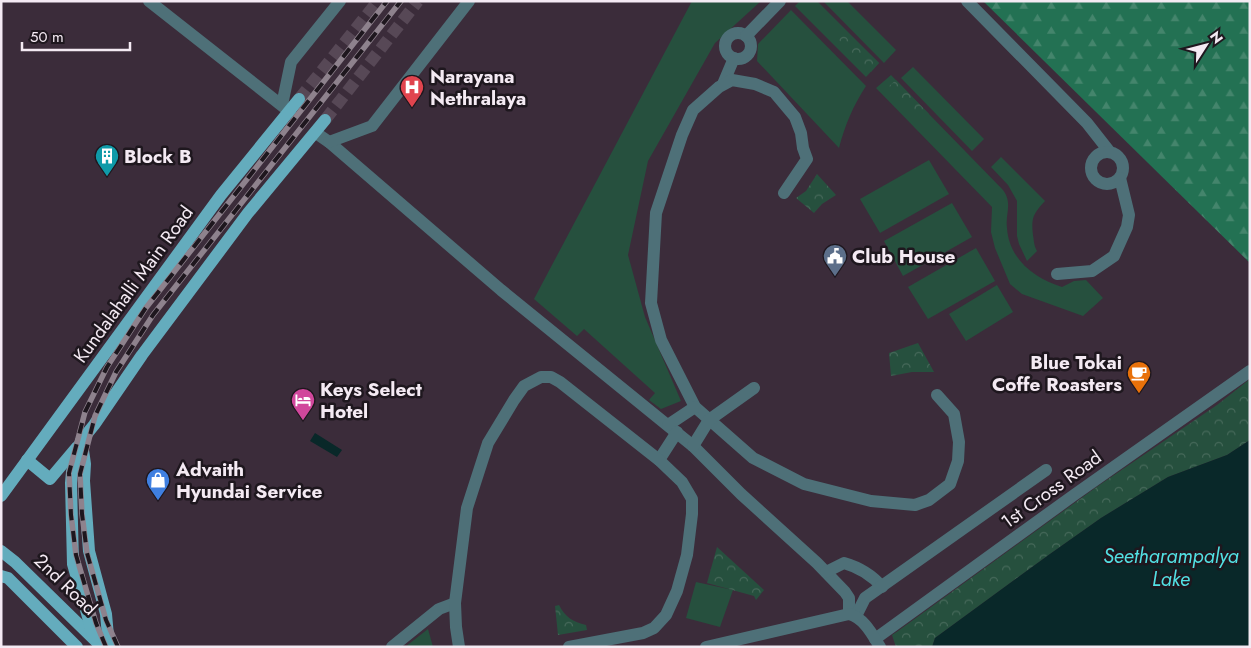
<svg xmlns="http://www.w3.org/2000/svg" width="1251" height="648" font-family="Jost,sans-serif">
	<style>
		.grass { fill: #26503e }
		.forest { fill: url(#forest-firs) }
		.park { fill: url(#park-crowns) }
		.water { fill: #092829 }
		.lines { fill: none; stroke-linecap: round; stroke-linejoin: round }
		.major-tunnel { stroke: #574856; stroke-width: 12; stroke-dasharray: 12 6; stroke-linecap: butt }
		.minor { stroke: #4e7078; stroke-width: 12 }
		.major { stroke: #64acbd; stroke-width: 12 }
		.rail-casing { stroke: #8e828d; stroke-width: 5.5 }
		.rail { stroke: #1e171e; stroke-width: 4; stroke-dasharray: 11; stroke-linecap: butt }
		.labels { text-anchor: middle; stroke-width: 5; stroke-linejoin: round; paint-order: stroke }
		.poi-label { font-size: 19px; font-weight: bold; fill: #f4eaf3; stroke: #1e171e; text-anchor: start }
		.street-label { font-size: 19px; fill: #f4eaf3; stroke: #1e171e }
		.water-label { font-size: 20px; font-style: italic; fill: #52e0e3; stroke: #1e171e }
	</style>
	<defs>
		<pattern id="forest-firs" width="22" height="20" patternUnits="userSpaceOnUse" patternTransform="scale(1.25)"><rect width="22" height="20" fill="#237153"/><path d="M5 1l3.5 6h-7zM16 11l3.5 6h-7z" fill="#44856c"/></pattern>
		<pattern id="park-crowns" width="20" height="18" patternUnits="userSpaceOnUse" patternTransform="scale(1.25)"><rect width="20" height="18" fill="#26503e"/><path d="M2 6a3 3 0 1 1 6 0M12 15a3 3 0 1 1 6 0" fill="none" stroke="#46695a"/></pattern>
	</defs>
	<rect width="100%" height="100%" fill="#3b2c3a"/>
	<g class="grass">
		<path d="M 692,1 L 761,1 L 715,43 L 648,161 L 628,255 L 645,317 L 681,401 L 661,409 L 649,400 L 655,393 L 584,329 L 577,336 L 534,299 Z"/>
		<path d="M 800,1 L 817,1 L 879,63 L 866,77 L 795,6 Z"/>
		<path d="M 823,1 L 847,1 L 896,50 L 884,63 Z"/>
		<path d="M 791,10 L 866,86 C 853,106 845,125 839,148 L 757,61 L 758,44 Z"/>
		<path d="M 913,67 L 984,139 L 972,151 L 901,78 Z"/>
		<path d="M 891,75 L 1003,190 C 1013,204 1005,213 1007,228 C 1009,259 1034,278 1062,287 L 1074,281 L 1086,280 L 1103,298 L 1083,316 L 1022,294 L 1010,284 L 995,248 L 991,232 L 992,207 L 876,88 Z"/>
		<path d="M 1001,157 L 1045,201 C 1033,214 1031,218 1033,235 C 1034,241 1034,246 1037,251 L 1027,261 L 1019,244 L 1017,236 L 1017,201 L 1008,185 L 991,167 Z"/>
		<path d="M 929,160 L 949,194 L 880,233 L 860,199 Z"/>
		<path d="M 952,203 L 972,237 L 903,276 L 884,241 Z"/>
		<path d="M 976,248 L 995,281 L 928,319 L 908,287 Z"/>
		<path d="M 997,285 L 1013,312 L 966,341 L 949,314 Z"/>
		<path d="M 696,582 L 733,590 L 720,627 L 686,618 Z"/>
		<path d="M 428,629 L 433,647 L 405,647 Z"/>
	</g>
	<path class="forest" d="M 983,1 L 1250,1 L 1250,263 Z"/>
	<g class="park">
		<path d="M 843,28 L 879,63 L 871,72 L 835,36 Z"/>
		<path d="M 896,80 L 929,114 L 921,122 L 887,88 Z"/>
		<path d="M 817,174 L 836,195 L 822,204 L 814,213 L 796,198 L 806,191 Z"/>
		<path d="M 918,343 L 934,372 L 912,372 L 891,376 L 889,353 Z"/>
		<path d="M 1250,379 L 1250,440 L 1227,455 L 1168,477 L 1101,518 L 1050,554 L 935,638 L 932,647 L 896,647 L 892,635 L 898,631 L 1098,486 L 1217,405 Z"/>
		<path d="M 717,547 L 764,590 L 756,600 L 754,596 L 707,583 Z"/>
		<path d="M 559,605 C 565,617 573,622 586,625 L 587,630 L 558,635 L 555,606 Z"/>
	</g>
	<g class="water">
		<path d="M 315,433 L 342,450 L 337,457 L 310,441 Z"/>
		<path d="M 1250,440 L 1250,647 L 932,647 L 935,638 L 1050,554 L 1101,518 L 1168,477 L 1227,455 Z"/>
	</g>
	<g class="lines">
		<g class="major-tunnel">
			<path d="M 299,99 L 378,1"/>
			<path d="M 325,120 L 418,1"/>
		</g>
		<g class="minor">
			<path d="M 149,1 L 290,112"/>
			<path d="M 967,1 L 1087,123 L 1109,151"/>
			<circle cx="738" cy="46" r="13"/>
			<path d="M 746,36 L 780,1"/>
			<path d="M 723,84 L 734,58"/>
			<path d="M 282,105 L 291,62 L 340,1"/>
			<path d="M 316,133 L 329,142 L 501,290 L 693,446 L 741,494 L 817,563 L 845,592 L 849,598 L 849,614"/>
			<path d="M 329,142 L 372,126 L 469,1"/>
			<circle cx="1107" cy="168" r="16"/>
			<path d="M 784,193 L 807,159 L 803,148 L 801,133 L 795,117 L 774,92 L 755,84 L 732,80 L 719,87 L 693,110 L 682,135 L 656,213 L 651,303 L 661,340 L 695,407 L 753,458 L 804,484 L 871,501 L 915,505 L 929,500 L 950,484 L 958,461 L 959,442 L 954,414 L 937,395"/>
			<path d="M 1057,274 L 1092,271 L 1114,256 L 1127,227 L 1129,215 L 1120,178"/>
			<path d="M 668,425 L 695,407"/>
			<path d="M 693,446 L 709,420 L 754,388"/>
			<path d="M 659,460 L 677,432"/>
			<path d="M 826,572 L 844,563 C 858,567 872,575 882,587"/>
			<path d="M 856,616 L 865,598 L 1046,470"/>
			<path d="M 875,639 L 1074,495 L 1250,371"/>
			<path d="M 392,647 L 439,609 L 455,603"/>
			<path d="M 459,647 L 456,627 L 455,603 L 467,508 L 488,443 L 514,400 L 524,386 L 541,377 L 551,377 L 560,382 L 659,460 L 682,482 L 692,499 L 692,514 L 687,555 L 677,591 L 666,615 L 654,628 L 643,633 L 569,647"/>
			<path d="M 706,647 L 849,614 C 864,618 872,634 880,647"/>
		</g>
		<g class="major">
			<path d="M 82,443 L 85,464 L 84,481 L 89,551 L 106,614 L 109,647"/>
			<path d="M 27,460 L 50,479 L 77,447"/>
			<path d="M 1,496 L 221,195 L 299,99"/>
			<path d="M 1,551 L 15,562 L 102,647"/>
			<path d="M 1,576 L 8,578 L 77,647"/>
			<path d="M 94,638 L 73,564 L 71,483 L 72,472 L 81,441 L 94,425 L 142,355 L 248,213 L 325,120"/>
		</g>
		<g class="rail-casing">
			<g id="rail">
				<path d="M 106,647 L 96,623 L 76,555 L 71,515 L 69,473 L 85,412 L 107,367 L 145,309 L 387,1"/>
				<path d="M 118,647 L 106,620 L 87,553 L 82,514 L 80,474 L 95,416 L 116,372 L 153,315 L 401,1"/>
			</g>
		</g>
		<use href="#rail" class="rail"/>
	</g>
	<defs>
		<g id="hospital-pin" transform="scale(1.25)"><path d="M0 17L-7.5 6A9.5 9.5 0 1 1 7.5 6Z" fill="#e0444e" stroke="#1e171e"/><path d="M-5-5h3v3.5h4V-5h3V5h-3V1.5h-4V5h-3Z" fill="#fff"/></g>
		<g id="building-pin" transform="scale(1.25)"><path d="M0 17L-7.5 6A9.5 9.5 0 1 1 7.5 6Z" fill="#0f9aa8" stroke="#1e171e"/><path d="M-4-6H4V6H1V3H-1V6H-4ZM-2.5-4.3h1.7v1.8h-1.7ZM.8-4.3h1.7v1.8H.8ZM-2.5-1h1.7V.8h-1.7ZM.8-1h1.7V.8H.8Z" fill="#fff"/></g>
		<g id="civic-pin" transform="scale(1.25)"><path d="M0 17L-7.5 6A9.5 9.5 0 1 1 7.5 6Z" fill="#5c6f8a" stroke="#1e171e"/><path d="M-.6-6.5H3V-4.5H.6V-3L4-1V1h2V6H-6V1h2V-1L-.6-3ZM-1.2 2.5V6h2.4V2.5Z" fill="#fff"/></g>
		<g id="cafe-pin" transform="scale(1.25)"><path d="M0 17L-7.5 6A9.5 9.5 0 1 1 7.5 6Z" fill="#e8710a" stroke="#1e171e"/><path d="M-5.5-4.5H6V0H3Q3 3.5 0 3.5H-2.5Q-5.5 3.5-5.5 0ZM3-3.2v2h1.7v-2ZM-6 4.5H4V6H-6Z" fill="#fff"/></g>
		<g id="hotel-pin" transform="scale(1.25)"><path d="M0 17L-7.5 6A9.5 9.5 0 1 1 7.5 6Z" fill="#d1479c" stroke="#1e171e"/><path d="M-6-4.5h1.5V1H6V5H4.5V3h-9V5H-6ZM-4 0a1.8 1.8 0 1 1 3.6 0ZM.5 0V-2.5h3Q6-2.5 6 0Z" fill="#fff"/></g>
		<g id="shop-pin" transform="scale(1.25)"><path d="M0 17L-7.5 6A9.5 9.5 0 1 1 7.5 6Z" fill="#3f7fe0" stroke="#1e171e"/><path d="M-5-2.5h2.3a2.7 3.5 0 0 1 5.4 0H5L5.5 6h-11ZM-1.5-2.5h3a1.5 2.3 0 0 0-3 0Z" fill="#fff"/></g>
	</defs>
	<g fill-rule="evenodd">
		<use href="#hospital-pin" x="412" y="87"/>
		<use href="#building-pin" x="107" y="156"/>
		<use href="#civic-pin" x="835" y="256"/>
		<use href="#cafe-pin" x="1139" y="373"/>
		<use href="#hotel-pin" x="303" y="400"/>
		<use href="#shop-pin" x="158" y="480"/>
	</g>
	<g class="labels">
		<g class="poi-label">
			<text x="430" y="83">Narayana<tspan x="430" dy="22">Nethralaya</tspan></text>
			<text x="124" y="163">Block B</text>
			<text x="852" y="263">Club House</text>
			<text x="1122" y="369" text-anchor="end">Blue Tokai<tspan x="1122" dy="22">Coffe Roasters</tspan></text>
			<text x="320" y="396">Keys Select<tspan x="320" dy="22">Hotel</tspan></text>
			<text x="176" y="476">Advaith<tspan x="176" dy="22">Hyundai Service</tspan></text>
		</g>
		<g class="street-label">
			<text transform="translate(133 284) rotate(-54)" y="7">Kundalahalli Main Road</text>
			<text transform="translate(1051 489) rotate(-36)" y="7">1st Cross Road</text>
			<text transform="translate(66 584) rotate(44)" y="7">2nd Road</text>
		</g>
		<g class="water-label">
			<text x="1171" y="563">Seetharampalya<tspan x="1171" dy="23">Lake</tspan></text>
		</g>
	</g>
	<rect width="1251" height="648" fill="none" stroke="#f4eaf3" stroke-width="5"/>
	<g transform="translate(1206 45) rotate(54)" stroke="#1e171e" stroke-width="4" paint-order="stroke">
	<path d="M0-4L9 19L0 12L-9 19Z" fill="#f4eaf3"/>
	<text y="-8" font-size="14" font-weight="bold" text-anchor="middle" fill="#f4eaf3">N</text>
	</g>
	<path d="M22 42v8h108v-8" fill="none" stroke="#f4eaf3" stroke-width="2.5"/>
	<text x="30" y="42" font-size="15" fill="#f4eaf3" stroke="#1e171e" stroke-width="4" paint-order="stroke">50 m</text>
</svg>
